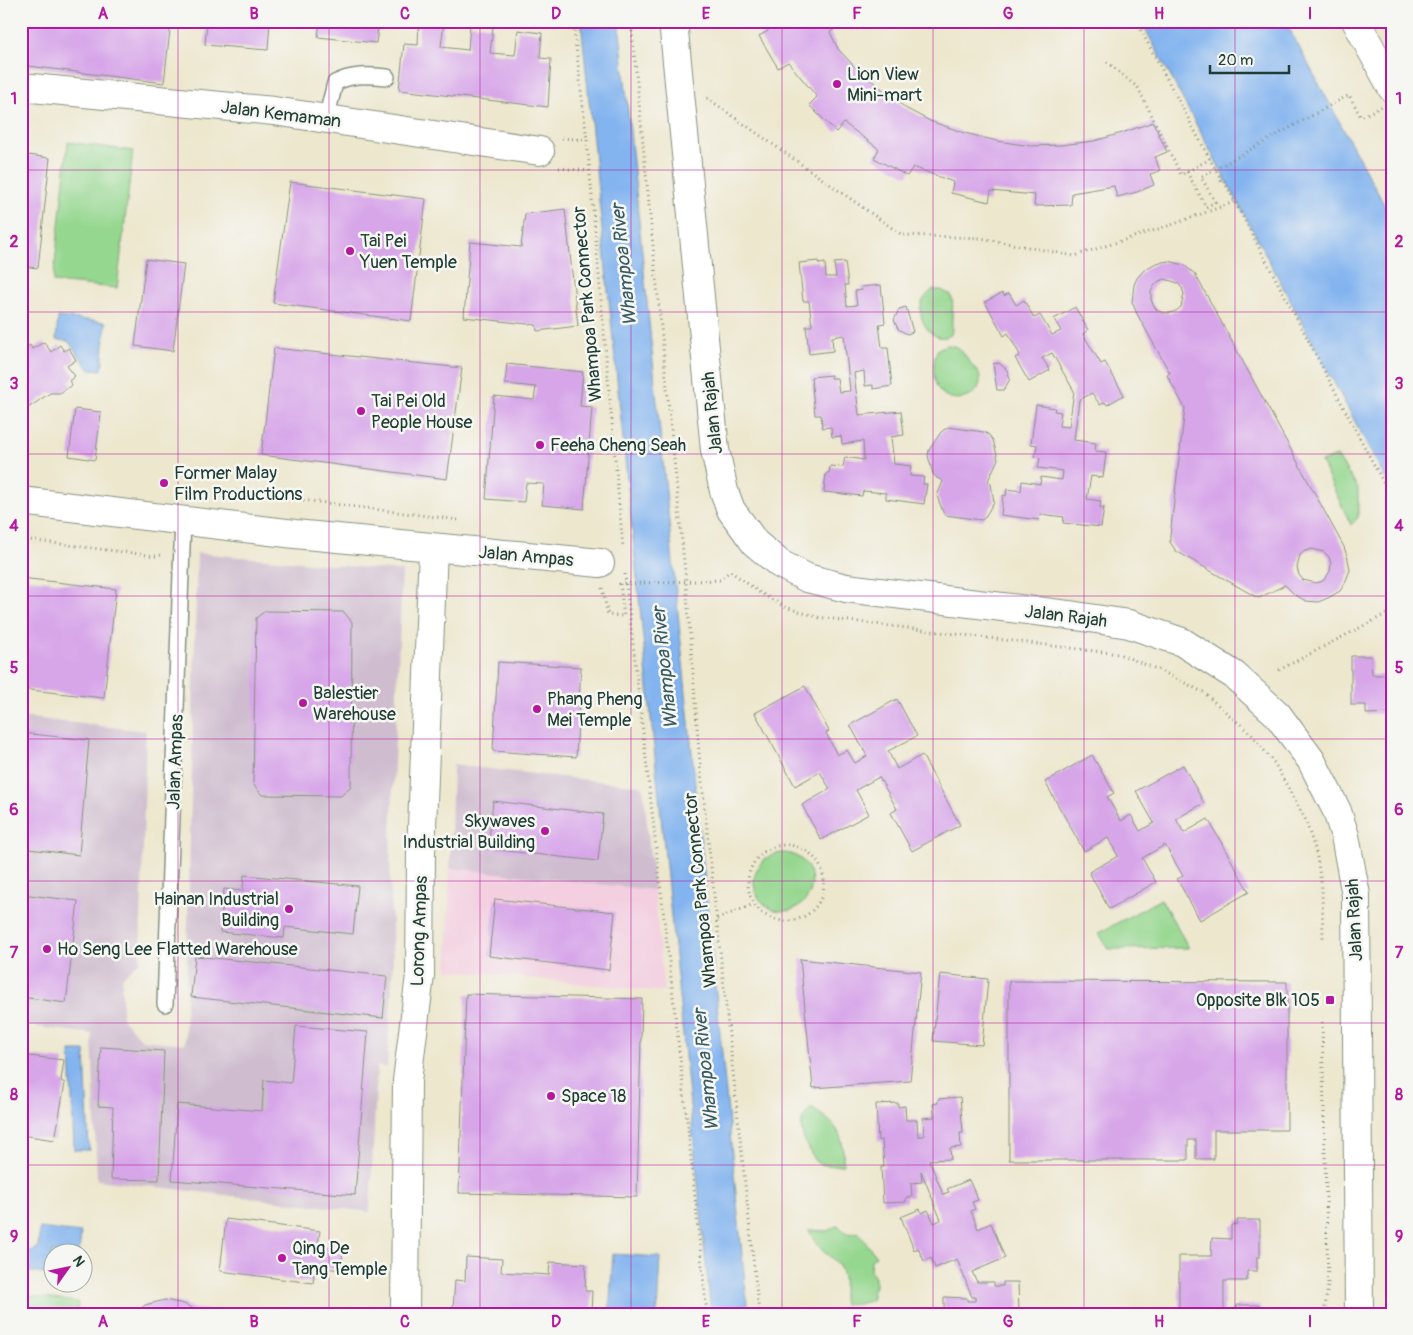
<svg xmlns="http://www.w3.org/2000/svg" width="1413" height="1335" font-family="Pangolin,sans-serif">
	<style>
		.built { fill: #f3cfe0 }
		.industrial { fill: #cfbdcf }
		.green { fill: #95d78f; stroke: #5a8a62 }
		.water { fill: #83b4ef; stroke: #517892 }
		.building { fill: #d7a6e9; fill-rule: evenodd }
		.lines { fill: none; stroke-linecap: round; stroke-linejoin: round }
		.service-casing { stroke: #869281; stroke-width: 18 }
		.minor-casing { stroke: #869281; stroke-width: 30 }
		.motorway-casing { stroke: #869281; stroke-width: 30 }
		.path { stroke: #869281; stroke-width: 3; stroke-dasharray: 1 4; stroke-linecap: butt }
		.service { stroke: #fff; stroke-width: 15 }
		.minor { stroke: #fff; stroke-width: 28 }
		.motorway { stroke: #fff; stroke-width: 28 }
		.path-bridge { stroke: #869281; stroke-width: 3; stroke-dasharray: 1 4; stroke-linecap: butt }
		.grid { fill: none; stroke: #b5179e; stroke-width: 1; stroke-opacity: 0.55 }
		.poi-dot { fill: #b5179e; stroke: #f6f6f2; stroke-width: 2 }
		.labels { text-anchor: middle; stroke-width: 5; stroke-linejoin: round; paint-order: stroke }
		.poi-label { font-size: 18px; fill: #1f3d34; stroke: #f6f6f2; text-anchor: start }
		.street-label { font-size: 18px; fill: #1f3d34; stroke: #f6f6f2 }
		.water-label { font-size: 19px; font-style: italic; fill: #385b63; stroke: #f6f6f2 }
		.neatline { fill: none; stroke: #b5179e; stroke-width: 2 }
		.grid-label { font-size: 16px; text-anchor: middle; font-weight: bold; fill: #b5179e }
	</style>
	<rect width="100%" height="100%" fill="#f6f6f2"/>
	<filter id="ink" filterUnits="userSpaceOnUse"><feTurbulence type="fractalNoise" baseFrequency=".02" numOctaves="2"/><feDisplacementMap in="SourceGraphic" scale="10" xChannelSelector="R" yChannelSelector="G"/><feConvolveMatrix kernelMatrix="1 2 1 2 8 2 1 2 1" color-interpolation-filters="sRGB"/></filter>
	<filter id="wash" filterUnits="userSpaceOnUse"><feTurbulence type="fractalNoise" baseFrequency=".0096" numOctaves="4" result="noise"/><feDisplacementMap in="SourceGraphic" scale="20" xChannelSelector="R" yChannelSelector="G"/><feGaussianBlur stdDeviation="1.12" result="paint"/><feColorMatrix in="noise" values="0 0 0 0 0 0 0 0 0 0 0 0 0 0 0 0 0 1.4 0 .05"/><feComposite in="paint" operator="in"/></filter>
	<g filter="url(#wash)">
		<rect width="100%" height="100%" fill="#ede7ce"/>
		<path class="built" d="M 450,868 L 654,890 L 664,992 L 447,970 Z"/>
		<g class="industrial">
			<path d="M 197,553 L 402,571 L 390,861 L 393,964 L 387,1067 L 377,1066 L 370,1212 L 97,1180 L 92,1034 L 21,1025 L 21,717 L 146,731 L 140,961 L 122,978 L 122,1018 L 142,1040 L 185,1044 Z"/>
			<path d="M 453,765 L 643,786 L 654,890 L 450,868 Z"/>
		</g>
		<g class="green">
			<path d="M 68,142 L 133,151 L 117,288 L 53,282 Z"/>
			<path d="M 932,290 L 941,290 L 951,295 C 954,304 952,308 952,317 C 951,324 953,328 951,335 C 935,345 918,323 921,306 C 922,299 927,295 932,290 Z"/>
			<path d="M 946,345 C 960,345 962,352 970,362 C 972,366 977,370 979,374 C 988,402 933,413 934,371 C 934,362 934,356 938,349 Z"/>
			<path d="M 1337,456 L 1358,488 L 1358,518 L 1351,525 L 1321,462 Z"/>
			<circle cx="783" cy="882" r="29"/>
			<path d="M 1161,899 L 1189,948 L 1108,949 L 1099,933 Z"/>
			<path d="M 811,1108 C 836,1123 845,1133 843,1165 C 835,1165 821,1167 815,1161 C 813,1159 811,1154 810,1151 C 801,1134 796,1122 811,1108 Z"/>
			<path d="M 838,1225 C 844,1232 848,1236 858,1232 L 876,1256 L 871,1260 L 870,1270 L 875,1278 L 875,1286 L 872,1292 L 872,1300 L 858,1304 L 844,1305 C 841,1293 846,1281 841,1270 C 836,1259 826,1255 819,1247 C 814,1242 812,1235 809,1230 L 827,1231 Z"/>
			<path d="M 21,1295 L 78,1302 L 77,1314 L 21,1314 Z"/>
		</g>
		<g class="water">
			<path d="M 581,21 L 619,21 L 748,1314 L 711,1314 Z"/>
			<path d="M 1141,21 L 1285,21 L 1392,219 L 1392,491 Z"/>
			<path d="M 58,317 L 106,322 L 102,370 L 89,369 L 68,341 L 56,340 Z"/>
			<path d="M 70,1051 L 85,1051 L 89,1150 L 74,1150 Z"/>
			<path d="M 40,1228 L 81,1233 L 79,1252 L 52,1252 L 52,1275 L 23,1271 L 25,1254 L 38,1247 Z"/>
			<path d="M 613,1254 L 660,1257 L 657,1314 L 609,1314 Z"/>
		</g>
		<g id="blocks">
			<g class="building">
				<path d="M 21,21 L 171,21 L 164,83 L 21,65 Z"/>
				<path d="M 207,21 L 270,21 L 268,50 L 205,45 Z"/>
				<path d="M 320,21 L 379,21 L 376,43 L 318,37 Z"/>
				<path d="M 419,21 L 444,22 L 441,47 L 468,50 L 470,24 L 493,27 L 490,53 L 515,55 L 518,30 L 542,33 L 540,58 L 551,59 L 548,107 L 399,90 L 404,44 L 418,45 Z"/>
				<path d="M 764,21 L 848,21 L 830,32 L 838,49 L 856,68 L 907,109 L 930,121 L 965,133 L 997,141 L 1031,146 L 1060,145 L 1094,141 L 1122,133 L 1153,122 L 1167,152 L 1155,157 L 1160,171 L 1150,174 L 1154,185 L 1137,192 L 1117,197 L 1114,186 L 1072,193 L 1071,205 L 1034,206 L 1035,195 L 991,191 L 989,202 L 951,193 L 953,182 L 913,167 L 907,176 L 874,158 L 879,149 L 844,123 L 836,132 L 809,105 L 817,97 L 788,62 L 778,68 L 759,36 L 768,31 Z"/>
				<path d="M 21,154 L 50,158 L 38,268 L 21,266 Z"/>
				<path d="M 290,182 L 426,199 L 411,321 L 273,303 Z"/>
				<path d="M 565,209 L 578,326 L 537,331 L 536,325 L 464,317 L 470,242 L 521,247 L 525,214 Z"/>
				<path d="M 146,259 L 184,264 L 173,351 L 135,346 Z"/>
				<path d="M 818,261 L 819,264 L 825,263 L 826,277 L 836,277 L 834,263 L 845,262 L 848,285 L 845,285 L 847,306 L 857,305 L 855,291 L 862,290 L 861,287 L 881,285 L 885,323 L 879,324 L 882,348 L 888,348 L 892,386 L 873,389 L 873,385 L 865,386 L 864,371 L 854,373 L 859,415 L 901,411 L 904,435 L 891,437 L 894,464 L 911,466 L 910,476 L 924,477 L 923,484 L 927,484 L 924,504 L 886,499 L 886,493 L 863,491 L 862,496 L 824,492 L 826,473 L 829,473 L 830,466 L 843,467 L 845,457 L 864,460 L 863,441 L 842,444 L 841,436 L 832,437 L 831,427 L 822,428 L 821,415 L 815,415 L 811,377 L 831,375 L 831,378 L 837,378 L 839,392 L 850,391 L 844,335 L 832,337 L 833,351 L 809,354 L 806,326 L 812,326 L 809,301 L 803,301 L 799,263 Z"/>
				<path d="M 1169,261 L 1184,265 L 1195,274 L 1344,547 L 1348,559 L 1350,570 L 1345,583 L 1340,591 L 1328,598 L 1318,602 L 1306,601 L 1295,595 L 1285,585 L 1259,598 L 1256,597 L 1176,551 L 1170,542 L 1170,536 L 1185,408 L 1167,375 L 1170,373 L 1137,314 L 1132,302 L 1134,285 L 1137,278 L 1144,270 L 1156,263 ZM 1165,279 L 1178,283 L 1182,288 L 1184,294 L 1181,307 L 1176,311 L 1170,313 L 1163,313 L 1157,310 L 1153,305 L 1151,299 L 1151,292 L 1154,286 L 1159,281 ZM 1312,549 L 1324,552 L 1329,557 L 1331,564 L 1330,571 L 1327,576 L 1323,581 L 1316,583 L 1303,580 L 1299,575 L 1297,568 L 1300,555 L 1305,551 Z"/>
				<path d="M 1002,293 L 1004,296 L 1009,293 L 1016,305 L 1024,300 L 1034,318 L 1040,315 L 1052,335 L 1061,331 L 1054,319 L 1075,307 L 1088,330 L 1083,334 L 1101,364 L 1105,362 L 1124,395 L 1107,405 L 1105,402 L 1100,405 L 1092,393 L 1079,400 L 1074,440 L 1096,443 L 1095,451 L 1106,452 L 1103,478 L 1091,476 L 1087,499 L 1101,501 L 1100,508 L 1104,508 L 1101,527 L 1063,523 L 1064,517 L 1040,514 L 1039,520 L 1001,515 L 1003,495 L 1006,496 L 1007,489 L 1021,491 L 1022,481 L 1040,484 L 1041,477 L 1062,480 L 1063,471 L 1038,468 L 1040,458 L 1035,457 L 1037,445 L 1031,444 L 1036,405 L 1055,408 L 1054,411 L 1061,412 L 1059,426 L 1069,427 L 1074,391 L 1052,353 L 1042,358 L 1050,370 L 1029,382 L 1015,358 L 1020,355 L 1008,333 L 1004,336 L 985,302 Z"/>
				<path d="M 906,307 L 913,332 L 907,334 L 898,329 L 894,320 L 899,309 Z"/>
				<path d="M 44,342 L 51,352 L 60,345 L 64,351 L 69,348 L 76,360 L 67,366 L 75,376 L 69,381 L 72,385 L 60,393 L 50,393 L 28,408 L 21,397 L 21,351 L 30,345 L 32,349 Z"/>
				<path d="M 274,348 L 462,368 L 447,479 L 261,455 Z"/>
				<path d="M 999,363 L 1007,370 L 1010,379 L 1004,390 L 997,390 L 993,364 Z"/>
				<path d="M 507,364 L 583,372 L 580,406 L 592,407 L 584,509 L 542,505 L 544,484 L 526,483 L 524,502 L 486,499 L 494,396 L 534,400 L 536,387 L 505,384 Z"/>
				<path d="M 75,409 L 101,412 L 95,460 L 69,456 Z"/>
				<path d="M 948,427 L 984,432 L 989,435 L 993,440 L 998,459 L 988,481 L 991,484 L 994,502 L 985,517 L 982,520 L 945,515 L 943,512 L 937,496 L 943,481 L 937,478 L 933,474 L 928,456 L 929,450 L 941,432 Z"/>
				<path d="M 21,578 L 116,589 L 104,698 L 21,689 Z"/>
				<path d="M 265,611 L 344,612 L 352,622 L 351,786 L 341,796 L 262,795 L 253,784 L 256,618 Z"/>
				<path d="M 1351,656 L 1371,656 L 1372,675 L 1392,675 L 1392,713 L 1366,714 L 1366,705 L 1351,705 Z"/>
				<path d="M 498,662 L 581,667 L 576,757 L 493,751 Z"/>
				<path d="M 805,686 L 829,731 L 826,733 L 837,755 L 847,750 L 855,763 L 867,756 L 850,725 L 897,699 L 917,736 L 888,751 L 897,769 L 922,755 L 960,825 L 912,851 L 891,813 L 897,809 L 879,777 L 856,790 L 869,814 L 821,840 L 802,805 L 830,789 L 820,772 L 795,786 L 755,713 Z"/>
				<path d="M 21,733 L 89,740 L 79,855 L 21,848 Z"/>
				<path d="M 1092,755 L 1114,793 L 1107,797 L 1121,821 L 1131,815 L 1140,831 L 1154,823 L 1136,791 L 1183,765 L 1204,803 L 1176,819 L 1184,833 L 1208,819 L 1249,892 L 1200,920 L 1177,879 L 1183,876 L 1165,845 L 1142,858 L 1156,882 L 1109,909 L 1089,872 L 1118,856 L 1108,838 L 1084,851 L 1045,782 Z"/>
				<path d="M 493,801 L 603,814 L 598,861 L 488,849 Z"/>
				<path d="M 244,875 L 358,886 L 353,934 L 285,927 L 284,938 L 220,932 L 224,889 L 243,891 Z"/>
				<path d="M 21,894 L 78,901 L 66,1003 L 21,997 Z"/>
				<path d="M 495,899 L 615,912 L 609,970 L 489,956 Z"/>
				<path d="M 195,956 L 387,976 L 383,1018 L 191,997 Z"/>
				<path d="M 800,959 L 921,972 L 910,1081 L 813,1088 Z"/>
				<path d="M 940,974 L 988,979 L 982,1045 L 933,1041 Z"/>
				<path d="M 1009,981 L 1287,982 L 1287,1130 L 1214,1130 L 1214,1159 L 1196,1159 L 1196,1140 L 1188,1140 L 1188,1160 L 1009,1160 Z"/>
				<path d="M 466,994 L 642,999 L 637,1197 L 459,1193 Z"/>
				<path d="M 296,1026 L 368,1032 L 355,1195 L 172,1180 L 177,1104 L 262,1111 L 264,1080 L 291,1083 Z"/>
				<path d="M 101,1047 L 164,1051 L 159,1180 L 111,1179 L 113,1107 L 98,1106 Z"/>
				<path d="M 21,1055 L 64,1060 L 61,1081 L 65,1083 L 55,1140 L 21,1135 Z"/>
				<path d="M 960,1097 L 963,1133 L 960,1133 L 961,1147 L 950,1148 L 951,1159 L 929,1160 L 943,1194 L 949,1192 L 947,1189 L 969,1180 L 978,1200 L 972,1202 L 975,1209 L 971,1211 L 978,1229 L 991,1223 L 1005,1258 L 972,1272 L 977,1282 L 994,1282 L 994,1286 L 1003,1286 L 1003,1282 L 1018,1282 L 1019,1314 L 944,1314 L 944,1297 L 967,1298 L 967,1301 L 975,1301 L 975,1297 L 972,1297 L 957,1259 L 935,1268 L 931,1258 L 924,1261 L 918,1248 L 914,1250 L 901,1217 L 920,1209 L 922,1213 L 928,1210 L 934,1223 L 941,1220 L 921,1171 L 922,1182 L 911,1183 L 912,1197 L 906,1197 L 906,1202 L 883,1203 L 881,1167 L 884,1167 L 882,1140 L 878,1141 L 876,1104 L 898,1103 L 898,1107 L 905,1106 L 906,1120 L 917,1120 L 918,1136 L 924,1136 L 923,1118 L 934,1117 L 933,1104 L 938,1103 L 938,1099 Z"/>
				<path d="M 226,1219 L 320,1231 L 318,1246 L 343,1249 L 341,1270 L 315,1267 L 313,1283 L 220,1271 Z"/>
				<path d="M 1237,1220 L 1260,1220 L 1260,1257 L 1257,1257 L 1257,1271 L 1247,1271 L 1247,1281 L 1224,1281 L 1224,1314 L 1176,1314 L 1176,1308 L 1179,1308 L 1179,1256 L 1211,1256 L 1212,1238 L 1231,1239 L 1231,1225 L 1237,1224 Z"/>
				<path d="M 466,1257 L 502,1259 L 501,1272 L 549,1275 L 550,1262 L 586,1264 L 585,1291 L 592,1291 L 591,1314 L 463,1314 L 463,1312 L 453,1310 L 455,1280 L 465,1281 Z"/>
				<path d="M 165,1300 L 184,1304 L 194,1309 L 234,1312 L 234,1314 L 134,1314 L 145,1305 Z"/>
				<path d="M 1237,1305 L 1260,1305 L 1260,1314 L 1231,1314 L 1231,1309 L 1237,1309 Z"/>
			</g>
		</g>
	</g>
	<g filter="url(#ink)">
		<use href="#blocks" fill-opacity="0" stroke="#869281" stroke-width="1"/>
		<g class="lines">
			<g class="service-casing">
				<g id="service">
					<path d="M 326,119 L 335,83 C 352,74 368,75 387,77"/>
					<path d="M 165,1004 L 183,520"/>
				</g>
			</g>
			<g class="minor-casing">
				<g id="minor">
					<path d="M 673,21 L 715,450 L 724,491 L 731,510 L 745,529 L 755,543 L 780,564 L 807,578 L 846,588 L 1076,616 L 1129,624 L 1182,642 L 1234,675 L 1277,714 L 1311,760 L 1337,811 L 1345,836 L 1356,895 L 1359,1314"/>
					<path d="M 21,87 L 274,111 L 540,151"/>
					<path d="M 21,501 L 295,534 L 600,563"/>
					<path d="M 405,1314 L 407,1081 L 420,975 L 421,853 L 433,548"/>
				</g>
			</g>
			<g class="motorway-casing">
				<path id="motorway" d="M 1356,21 L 1392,88"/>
			</g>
			<g class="path">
				<path d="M 573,21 L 587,140 L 623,548"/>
				<path d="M 631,21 L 686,582 L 700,764 L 759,1314"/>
				<path d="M 1136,21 L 1221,180 L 1223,179 L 1392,499"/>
				<path d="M 1107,62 L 1138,88 L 1181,175 L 1210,159"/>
				<path d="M 707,98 L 902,235 L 981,238 L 1074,256 L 1174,224 L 1234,202"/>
				<path d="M 562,138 L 587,140"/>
				<path d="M 559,168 L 589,171"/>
				<path d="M 231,499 L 232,491 L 459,520"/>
				<path d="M 21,539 L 155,556 L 162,555"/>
				<path d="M 625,574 L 686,1111 L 707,1314"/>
				<path d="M 602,588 L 608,615 L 624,616 L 620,584 L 720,580 L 730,571 L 759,592 L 785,607 L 817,617 L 1119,654 L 1159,670 L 1203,692 L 1252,735 L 1275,764 L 1305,819 L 1316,852 L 1322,888 L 1323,941"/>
				<path d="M 1279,670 L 1392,611"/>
				<circle cx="786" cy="883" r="38"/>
				<path d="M 717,919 L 754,904"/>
				<path d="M 1322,1022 L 1328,1285 L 1324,1314"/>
				<path d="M 1391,1228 L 1391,1314"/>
			</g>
			<use href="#service" class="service"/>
			<use href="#minor" class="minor"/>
			<use href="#motorway" class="motorway"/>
			<path class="path-bridge" d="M 1187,172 L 1206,207 L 1215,202 L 1201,177 L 1349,95 L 1361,117 L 1392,101"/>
		</g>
	</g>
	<path class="grid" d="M 178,21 L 178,1314M 329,21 L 329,1314M 480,21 L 480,1314M 631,21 L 631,1314M 782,21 L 782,1314M 933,21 L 933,1314M 1084,21 L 1084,1314M 1235,21 L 1235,1314M 21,170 L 1392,170M 21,312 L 1392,312M 21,454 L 1392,454M 21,596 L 1392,596M 21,739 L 1392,739M 21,881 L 1392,881M 21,1023 L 1392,1023M 21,1165 L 1392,1165"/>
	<g class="poi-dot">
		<circle cx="837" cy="84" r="5"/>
		<circle cx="350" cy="251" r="5"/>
		<circle cx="361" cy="411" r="5"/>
		<circle cx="540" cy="445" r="5"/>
		<circle cx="164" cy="483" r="5"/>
		<circle cx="303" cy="703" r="5"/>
		<circle cx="537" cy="709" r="5"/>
		<circle cx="545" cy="831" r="5"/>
		<circle cx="289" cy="909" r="5"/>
		<circle cx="47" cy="949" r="5"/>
		<rect x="1325" y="995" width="10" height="10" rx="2.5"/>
		<circle cx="551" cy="1096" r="5"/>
		<circle cx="282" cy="1258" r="5"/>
	</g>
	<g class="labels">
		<g class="poi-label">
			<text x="847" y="80">Lion View<tspan x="847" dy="21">Mini-mart</tspan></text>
			<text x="360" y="247">Tai Pei<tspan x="360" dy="21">Yuen Temple</tspan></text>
			<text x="371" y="407">Tai Pei Old<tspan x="371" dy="21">People House</tspan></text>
			<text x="550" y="451">Feeha Cheng Seah</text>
			<text x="174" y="479">Former Malay<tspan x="174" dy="21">Film Productions</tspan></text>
			<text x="313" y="699">Balestier<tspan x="313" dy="21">Warehouse</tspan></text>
			<text x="547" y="705">Phang Pheng<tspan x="547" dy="21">Mei Temple</tspan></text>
			<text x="535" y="827" text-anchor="end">Skywaves<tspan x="535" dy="21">Industrial Building</tspan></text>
			<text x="279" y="905" text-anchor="end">Hainan Industrial<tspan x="279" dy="21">Building</tspan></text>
			<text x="57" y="955">Ho Seng Lee Flatted Warehouse</text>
			<text x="1320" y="1006" text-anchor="end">Opposite Blk 105</text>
			<text x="561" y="1102">Space 18</text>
			<text x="292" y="1254">Qing De<tspan x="292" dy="21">Tang Temple</tspan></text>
		</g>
		<g class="street-label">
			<text transform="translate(281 114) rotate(7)" y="6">Jalan Kemaman</text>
			<text transform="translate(587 304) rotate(-95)" y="6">Whampoa Park Connector</text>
			<text transform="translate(712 413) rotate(-96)" y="6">Jalan Rajah</text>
			<text transform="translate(526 556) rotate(5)" y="6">Jalan Ampas</text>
			<text transform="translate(1066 616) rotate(7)" y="6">Jalan Rajah</text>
			<text transform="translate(175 762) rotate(-88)" y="6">Jalan Ampas</text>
			<text transform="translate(700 890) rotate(-96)" y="6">Whampoa Park Connector</text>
			<text transform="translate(1354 920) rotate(-93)" y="6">Jalan Rajah</text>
			<text transform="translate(419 931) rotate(-88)" y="6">Lorong Ampas</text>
		</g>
		<g class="water-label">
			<text transform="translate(623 265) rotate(-96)" y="7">Whampoa River</text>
			<text transform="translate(664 668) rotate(-96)" y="7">Whampoa River</text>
			<text transform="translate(705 1070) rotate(-96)" y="7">Whampoa River</text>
		</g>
	</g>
	<rect width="1413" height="1335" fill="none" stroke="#f6f6f2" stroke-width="55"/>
	<g transform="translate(68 1268) rotate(57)"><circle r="24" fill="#f6f6f2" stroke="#a0aca6"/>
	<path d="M0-4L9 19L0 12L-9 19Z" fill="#b5179e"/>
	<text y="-8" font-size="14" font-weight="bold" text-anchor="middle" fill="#1f3d34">N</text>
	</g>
	<path d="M1210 65v8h79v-8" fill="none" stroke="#1f3d34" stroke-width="2.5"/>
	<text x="1218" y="65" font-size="15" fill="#1f3d34" stroke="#f6f6f2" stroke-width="4" paint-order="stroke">20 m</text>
	<rect x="28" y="28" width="1358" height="1280" class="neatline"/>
	<g class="grid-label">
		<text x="103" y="19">A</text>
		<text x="254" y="19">B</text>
		<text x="405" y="19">C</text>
		<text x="556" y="19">D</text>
		<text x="706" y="19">E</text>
		<text x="857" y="19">F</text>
		<text x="1008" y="19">G</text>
		<text x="1159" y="19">H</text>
		<text x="1310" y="19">I</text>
		<text x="14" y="104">1</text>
		<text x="1399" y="104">1</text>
		<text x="14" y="247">2</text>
		<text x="1399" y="247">2</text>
		<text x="14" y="389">3</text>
		<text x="1399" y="389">3</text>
		<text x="14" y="531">4</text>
		<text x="1399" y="531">4</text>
		<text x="14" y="673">5</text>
		<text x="1399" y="673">5</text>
		<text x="14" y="815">6</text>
		<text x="1399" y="815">6</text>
		<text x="14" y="958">7</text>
		<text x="1399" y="958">7</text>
		<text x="14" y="1100">8</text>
		<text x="1399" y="1100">8</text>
		<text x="14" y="1242">9</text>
		<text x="1399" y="1242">9</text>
		<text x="103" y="1327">A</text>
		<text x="254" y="1327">B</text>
		<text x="405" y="1327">C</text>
		<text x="556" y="1327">D</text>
		<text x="706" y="1327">E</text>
		<text x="857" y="1327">F</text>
		<text x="1008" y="1327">G</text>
		<text x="1159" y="1327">H</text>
		<text x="1310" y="1327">I</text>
	</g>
</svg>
